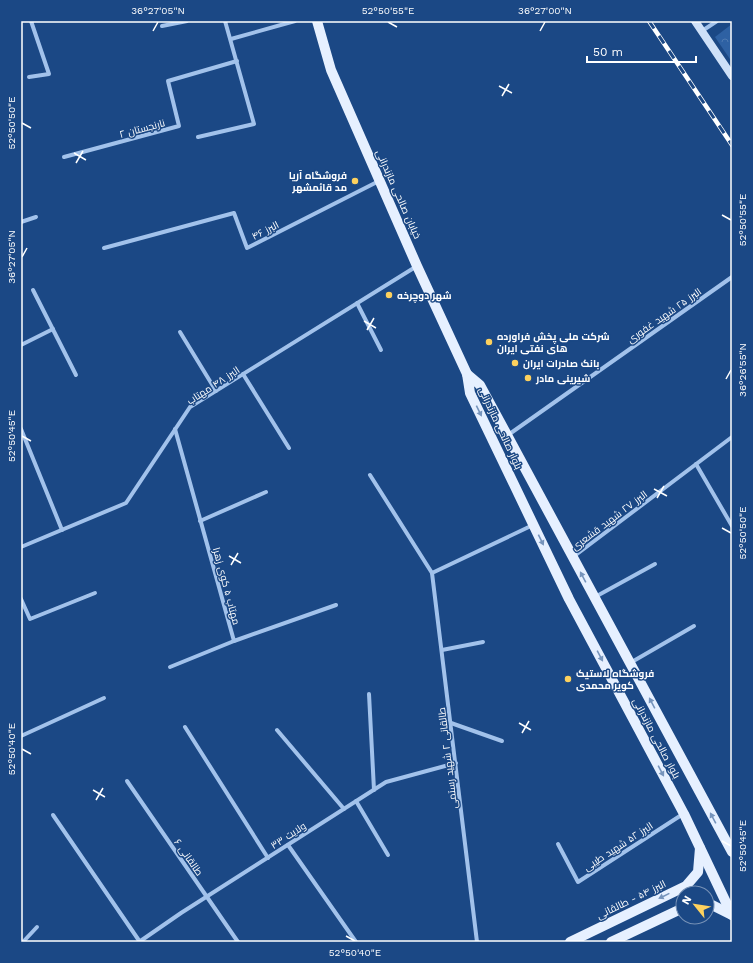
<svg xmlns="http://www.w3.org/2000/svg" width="753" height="963" font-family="'Work Sans',Cairo,sans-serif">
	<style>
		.park { fill: url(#park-crowns) }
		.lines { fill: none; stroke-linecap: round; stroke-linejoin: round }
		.street { stroke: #a2c2eb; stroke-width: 4 }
		.secondary { stroke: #cee0f8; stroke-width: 8 }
		.primary { stroke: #e6f0ff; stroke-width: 10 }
		.rail-casing { stroke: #fff; stroke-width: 4.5 }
		.rail { stroke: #1b4885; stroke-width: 3; stroke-dasharray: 9; stroke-linecap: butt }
		.oneway { fill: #7694bc }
		.ticks { fill: none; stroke: #fff; stroke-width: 1.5 }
		.poi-dot { fill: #fdd15e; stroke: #1b4885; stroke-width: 1.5 }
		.labels { text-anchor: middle; stroke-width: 3; stroke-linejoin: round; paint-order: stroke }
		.street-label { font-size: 10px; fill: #fff; stroke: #1b4885 }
		.poi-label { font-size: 10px; font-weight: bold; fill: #fff; stroke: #1b4885; text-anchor: start }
		.neatline { fill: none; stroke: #fff; stroke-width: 1.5 }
		.ticks-label { font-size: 10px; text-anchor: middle; fill: #fff }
	</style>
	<defs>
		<pattern id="park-crowns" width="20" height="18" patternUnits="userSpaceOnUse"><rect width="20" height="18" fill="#2e61a3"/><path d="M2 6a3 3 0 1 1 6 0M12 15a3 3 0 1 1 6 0" fill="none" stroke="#4d79b1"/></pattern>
	</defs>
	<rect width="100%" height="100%" fill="#1b4885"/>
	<path class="park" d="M 732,24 L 732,62 L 715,37 Z"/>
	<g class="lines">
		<g class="street">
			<path d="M 162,26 L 187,21"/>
			<path d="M 702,31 L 717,21"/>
			<path d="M 231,39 L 295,21"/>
			<path d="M 29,77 L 49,74 L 31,21"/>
			<path d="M 198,137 L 254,124 L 225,21"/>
			<path d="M 64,157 L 179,126 L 168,81 L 237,61"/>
			<path d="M 21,222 L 36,217"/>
			<path d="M 104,248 L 234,213 L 247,248 L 379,181"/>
			<path d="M 33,290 L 76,375"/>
			<path d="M 357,303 L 381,350"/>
			<path d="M 180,332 L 216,391"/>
			<path d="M 21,345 L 53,329"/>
			<path d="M 243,374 L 289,448"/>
			<path d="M 21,429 L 62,530"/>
			<path d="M 175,429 L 234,641 L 336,605"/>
			<path d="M 508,435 L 732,277"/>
			<path d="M 696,464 L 732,526"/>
			<path d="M 370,475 L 432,573 L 477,942"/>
			<path d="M 200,521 L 266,492"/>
			<path d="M 21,547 L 126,503 L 190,407 L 417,266"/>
			<path d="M 573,557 L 732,437"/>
			<path d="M 432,573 L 533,525"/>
			<path d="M 595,597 L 655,564"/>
			<path d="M 21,599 L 30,619 L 95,593"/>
			<path d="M 442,650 L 483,642"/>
			<path d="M 630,663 L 694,626"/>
			<path d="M 170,667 L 234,641"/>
			<path d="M 369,694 L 374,790"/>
			<path d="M 451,723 L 502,741"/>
			<path d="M 185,727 L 268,858"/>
			<path d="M 277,730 L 344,809"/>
			<path d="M 21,736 L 104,698"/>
			<path d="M 127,781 L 238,942"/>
			<path d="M 356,801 L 388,855"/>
			<path d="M 53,815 L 140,942"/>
			<path d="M 558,844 L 578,882 L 683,814"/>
			<path d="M 288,845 L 356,942"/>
			<path d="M 23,942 L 37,927"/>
			<path d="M 139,942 L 181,913 L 386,782 L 456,763"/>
		</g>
		<path class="secondary" d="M 695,21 L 732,76"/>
		<g class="primary">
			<path d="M 317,21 L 331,70 L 417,266 L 467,374 L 470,393 L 569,599 L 684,814 L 732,915"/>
			<path d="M 467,374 L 480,385 L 732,852"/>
			<path d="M 707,904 L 710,904 L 732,915"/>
			<path d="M 570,942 L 686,886 L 698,872 L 700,848"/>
			<path d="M 611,942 L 683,908"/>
		</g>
		<g class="rail-casing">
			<path id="rail" d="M 649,21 L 732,145"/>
		</g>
		<use href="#rail" class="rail"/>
	</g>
	<defs><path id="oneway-solid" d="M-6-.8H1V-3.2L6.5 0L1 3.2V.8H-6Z"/></defs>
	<g class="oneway">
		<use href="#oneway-solid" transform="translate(479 411) rotate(64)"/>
		<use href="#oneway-solid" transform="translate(541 540) rotate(64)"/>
		<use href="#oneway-solid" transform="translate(583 577) rotate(-118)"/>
		<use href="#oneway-solid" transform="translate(600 656) rotate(62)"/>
		<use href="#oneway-solid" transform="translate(652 703) rotate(-118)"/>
		<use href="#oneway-solid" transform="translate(661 771) rotate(62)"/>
		<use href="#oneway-solid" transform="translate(713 818) rotate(-118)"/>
		<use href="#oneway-solid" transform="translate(664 896) rotate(154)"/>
	</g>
	<path class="ticks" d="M 388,22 L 397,27M 153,31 L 158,22M 540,31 L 545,22M 499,86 L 512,93M 502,96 L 509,84M 22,123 L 31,128M 74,153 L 86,160M 76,163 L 83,151M 722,215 L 731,220M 22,257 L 27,248M 364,321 L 376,328M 367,330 L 374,318M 726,379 L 731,370M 22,436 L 31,441M 654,489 L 667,496M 657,498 L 664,486M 722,528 L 731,533M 229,556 L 241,563M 231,565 L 238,553M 519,723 L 531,730M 522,733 L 529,721M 22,749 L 31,754M 93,790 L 105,797M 96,800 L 103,788M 722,841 L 731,846M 346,936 L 355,941"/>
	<g class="poi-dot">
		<circle cx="355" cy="181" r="4"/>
		<circle cx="389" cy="295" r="4"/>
		<circle cx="489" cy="342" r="4"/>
		<circle cx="515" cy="363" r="4"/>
		<circle cx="528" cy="378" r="4"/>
		<circle cx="568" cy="679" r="4"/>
	</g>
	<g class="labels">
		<g class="street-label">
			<text transform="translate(142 128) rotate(-15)" y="4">نارنجستان ۲</text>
			<text transform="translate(399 194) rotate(66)" y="4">خیابان صالحی مازندرانی</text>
			<text transform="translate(265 230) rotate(-27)" y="4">البرز ۴۶</text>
			<text transform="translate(664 315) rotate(-35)" y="4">البرز ۲۵ شهید غفوری</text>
			<text transform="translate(213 385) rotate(-33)" y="4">البرز ۴۸ مهتاب</text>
			<text transform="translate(501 428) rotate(65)" y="4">بلوار صالحی مازندرانی</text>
			<text transform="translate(609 520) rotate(-37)" y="4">البرز ۲۷ شهید قشعری</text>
			<text transform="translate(227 586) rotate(75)" y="4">مهتاب ۵ کوی زهرا</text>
			<text transform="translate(657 738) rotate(62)" y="4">بلوار صالحی مازندرانی</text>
			<text transform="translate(447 758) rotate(-97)" y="4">طالقانی ۲ شهید رستمی</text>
			<text transform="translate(288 835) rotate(-33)" y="4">ولایت ٣۳</text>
			<text transform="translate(618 846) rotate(-33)" y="4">البرز ۵۲ شهید طیبی</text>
			<text transform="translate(189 857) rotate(55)" y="4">طالقانی ۶</text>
			<text transform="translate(631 899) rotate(-26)" y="4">البرز ۵۴ - طالقانی</text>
		</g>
		<g class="poi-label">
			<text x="347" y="179" text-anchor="end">فروشگاه آریا<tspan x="347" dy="12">مد قائمشهر</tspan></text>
			<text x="397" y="299">شهر دوچرخه</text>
			<text x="497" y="340">شرکت ملی پخش فراورده<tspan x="497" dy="12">های نفتی ایران</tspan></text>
			<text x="523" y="367">بانک صادرات ایران</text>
			<text x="536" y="382">شیرینی مادر</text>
			<text x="576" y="677">فروشگاه لاستیک<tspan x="576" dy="12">کویر محمدی</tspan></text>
		</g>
	</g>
	<rect width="753" height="963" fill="none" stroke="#1b4885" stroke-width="44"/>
	<g transform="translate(695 905) rotate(300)"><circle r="19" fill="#1b4885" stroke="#7691b6"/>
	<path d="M0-3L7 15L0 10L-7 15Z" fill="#fdd15e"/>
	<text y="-6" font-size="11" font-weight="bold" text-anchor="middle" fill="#ffffff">N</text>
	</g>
	<path d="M587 56v6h109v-6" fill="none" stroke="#ffffff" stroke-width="2"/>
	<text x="593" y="56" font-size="12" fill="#ffffff" stroke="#1b4885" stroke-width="3" paint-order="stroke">50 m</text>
	<rect x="22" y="22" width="709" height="919" class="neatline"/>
	<g class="ticks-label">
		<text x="158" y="14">36°27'05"N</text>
		<text x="388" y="14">52°50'55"E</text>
		<text x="545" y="14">36°27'00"N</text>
		<text transform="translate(11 123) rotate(-90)" y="4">52°50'50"E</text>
		<text transform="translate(742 220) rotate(-90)" y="4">52°50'55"E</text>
		<text transform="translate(11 257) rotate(-90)" y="4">36°27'05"N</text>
		<text transform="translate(742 370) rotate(-90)" y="4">36°26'55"N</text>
		<text transform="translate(11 436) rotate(-90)" y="4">52°50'45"E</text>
		<text transform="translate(742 533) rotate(-90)" y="4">52°50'50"E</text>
		<text transform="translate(11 749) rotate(-90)" y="4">52°50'40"E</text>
		<text transform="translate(742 846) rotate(-90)" y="4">52°50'45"E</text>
		<text x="355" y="956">52°50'40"E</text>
	</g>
</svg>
